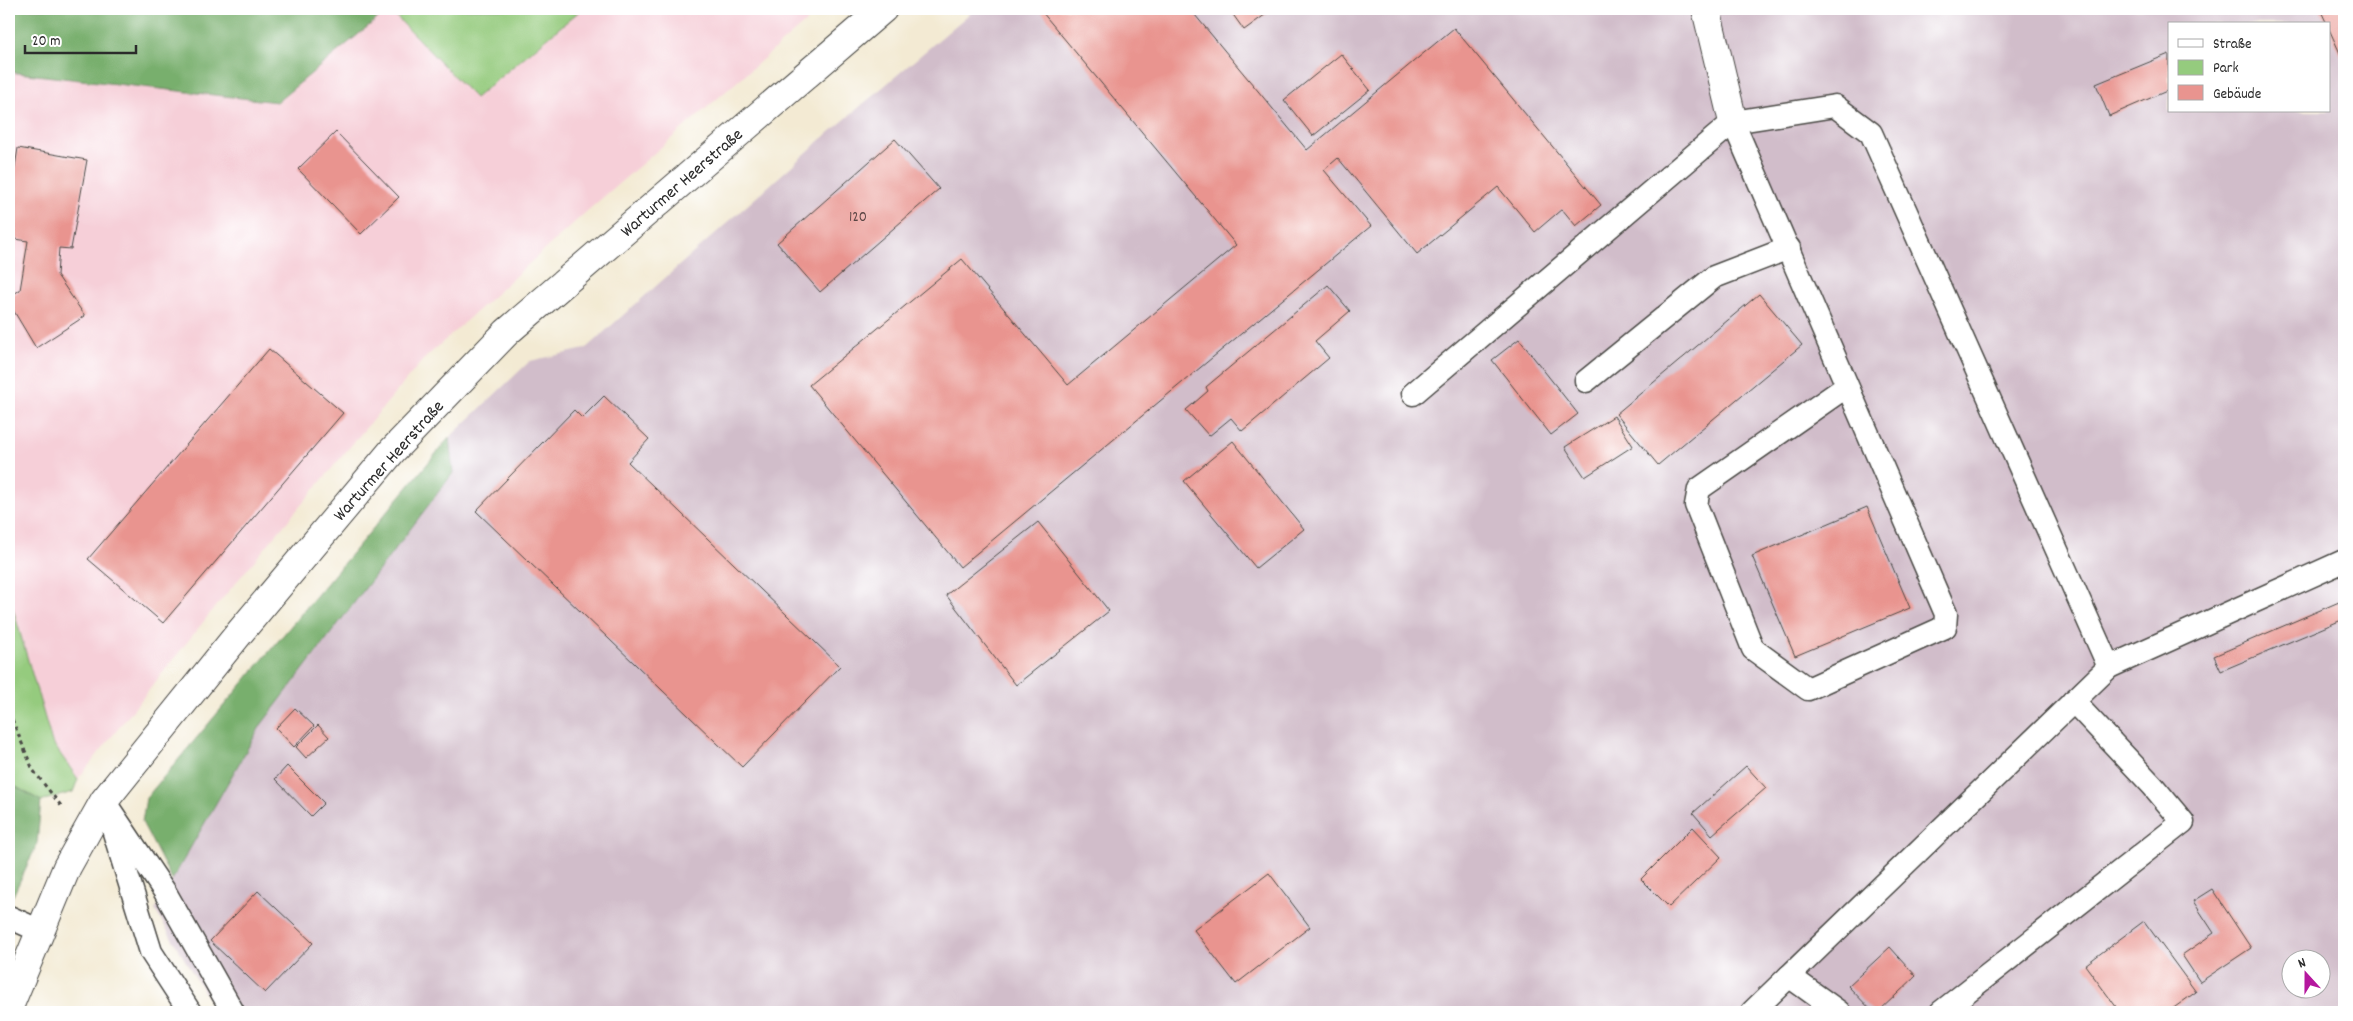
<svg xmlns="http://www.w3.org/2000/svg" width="2353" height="1021" font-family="Dekko,sans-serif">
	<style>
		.built { fill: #f6cfd8 }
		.industrial { fill: #d1bdca; fill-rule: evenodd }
		.green { fill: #95cb7e; stroke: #607b54 }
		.forest { fill: #78af6d; stroke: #526d4c }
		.building { fill: #e9948f }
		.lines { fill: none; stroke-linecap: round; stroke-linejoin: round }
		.service-casing { stroke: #494844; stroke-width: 25 }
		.minor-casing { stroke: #494844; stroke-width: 30 }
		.tertiary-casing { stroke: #494844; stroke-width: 30 }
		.path { stroke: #494844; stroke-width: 3; stroke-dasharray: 4 4; stroke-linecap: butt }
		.service { stroke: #fff; stroke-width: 22 }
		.minor { stroke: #fff; stroke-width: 28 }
		.tertiary { stroke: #fff; stroke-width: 28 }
		.labels { text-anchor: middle; stroke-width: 4; stroke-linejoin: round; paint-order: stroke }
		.number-label { font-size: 15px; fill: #5a4544 }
		.street-label { font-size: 18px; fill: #2b2b2b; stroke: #fff }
	</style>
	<rect width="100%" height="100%" fill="#fff"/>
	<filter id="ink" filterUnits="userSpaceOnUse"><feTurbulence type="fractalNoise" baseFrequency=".02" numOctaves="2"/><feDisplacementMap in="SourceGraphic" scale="10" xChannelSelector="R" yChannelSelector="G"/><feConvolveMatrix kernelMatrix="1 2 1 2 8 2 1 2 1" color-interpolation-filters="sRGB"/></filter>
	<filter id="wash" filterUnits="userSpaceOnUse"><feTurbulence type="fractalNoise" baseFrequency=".0096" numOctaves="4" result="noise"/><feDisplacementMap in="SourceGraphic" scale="20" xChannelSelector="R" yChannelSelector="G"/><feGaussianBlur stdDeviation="1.12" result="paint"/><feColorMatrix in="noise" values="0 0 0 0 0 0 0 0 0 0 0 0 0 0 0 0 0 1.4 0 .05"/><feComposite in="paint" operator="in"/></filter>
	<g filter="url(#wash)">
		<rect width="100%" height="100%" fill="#f3ead3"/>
		<path class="built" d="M 389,9 L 475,98 L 582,9 L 821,9 L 586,212 L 423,360 L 212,611 L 78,779 L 52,742 L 9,595 L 9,72 L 277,102 Z"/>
		<path class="industrial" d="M 975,9 L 2344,9 L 2344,1012 L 216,1012 L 155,910 L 261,725 L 453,473 L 449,438 L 530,361 L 585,349 L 823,138 ZM 2169,24 L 2329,24 L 2329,111 L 2169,111 ZM 2290,958 L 2320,958 L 2320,988 L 2290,988 Z"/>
		<g class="green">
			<path d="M 389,9 L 582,9 L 475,98 Z"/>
			<path d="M 9,595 L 52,742 L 78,779 L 73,792 L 41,801 L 9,783 Z"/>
		</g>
		<g class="forest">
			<path d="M 9,9 L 389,9 L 277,102 L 9,72 Z"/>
			<path d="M 449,438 L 453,473 L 261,725 L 172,880 L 142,822 L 146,798 Z"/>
			<path d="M 9,783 L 41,801 L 37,844 L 13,896 L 9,894 Z"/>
		</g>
		<g id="blocks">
			<g class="building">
				<path d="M 1046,9 L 1190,9 L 1307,150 L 1454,28 L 1601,205 L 1576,226 L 1562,209 L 1535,232 L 1498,187 L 1417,254 L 1338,158 L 1324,170 L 1371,226 L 960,567 L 809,385 L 962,259 L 1068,385 L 1236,245 L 1042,12 Z"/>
				<path d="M 1229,9 L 1273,9 L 1244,30 Z"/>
				<path d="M 2320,9 L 2344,9 L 2344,62 L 2329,29 L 2329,24 L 2327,24 Z"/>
				<path d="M 1341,54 L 1370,90 L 1313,136 L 1284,100 Z"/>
				<path d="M 2169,54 L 2169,90 L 2109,116 L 2096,84 Z"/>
				<path d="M 336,132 L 399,197 L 361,234 L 298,169 Z"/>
				<path d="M 895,139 L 939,189 L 820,292 L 777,243 Z"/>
				<path d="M 18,148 L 87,160 L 71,249 L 59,248 L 57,275 L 85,316 L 36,348 L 9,303 L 9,297 L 20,290 L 28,241 L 9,238 L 9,205 Z"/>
				<path d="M 1328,285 L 1350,311 L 1315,341 L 1329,358 L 1242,431 L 1231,418 L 1209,436 L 1186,410 L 1208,391 L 1206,387 Z"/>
				<path d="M 1759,294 L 1802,345 L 1658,465 L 1616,414 Z"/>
				<path d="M 1519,339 L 1578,414 L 1551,435 L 1492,360 Z"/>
				<path d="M 269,349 L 343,413 L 163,623 L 88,559 Z"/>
				<path d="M 604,396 L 649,439 L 628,462 L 840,666 L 742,767 L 476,511 L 574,410 L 582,418 Z"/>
				<path d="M 1614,416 L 1633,446 L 1585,477 L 1565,447 Z"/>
				<path d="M 1233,441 L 1304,529 L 1256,568 L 1184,481 Z"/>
				<path d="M 1867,507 L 1910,608 L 1795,656 L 1752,556 Z"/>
				<path d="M 1038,522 L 1109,611 L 1016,685 L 946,595 Z"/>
				<path d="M 2339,602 L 2344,619 L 2221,671 L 2214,656 Z"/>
				<path d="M 295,708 L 314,726 L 294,747 L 276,728 Z"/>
				<path d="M 318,725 L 329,737 L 306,758 L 296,747 Z"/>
				<path d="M 287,766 L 324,803 L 311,816 L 275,779 Z"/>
				<path d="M 1746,766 L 1766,788 L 1712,835 L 1693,813 Z"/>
				<path d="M 1693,827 L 1721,857 L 1669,907 L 1641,879 Z"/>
				<path d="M 1269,873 L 1310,927 L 1236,984 L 1194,930 Z"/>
				<path d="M 2212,889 L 2251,948 L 2200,982 L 2182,955 L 2214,933 L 2193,901 Z"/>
				<path d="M 258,891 L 313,943 L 265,993 L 210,941 Z"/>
				<path d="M 2144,921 L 2196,992 L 2168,1012 L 2120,1012 L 2085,965 Z"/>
				<path d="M 1890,947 L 1916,976 L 1878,1012 L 1873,1012 L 1848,986 Z"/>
			</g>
		</g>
	</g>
	<g filter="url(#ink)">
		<use href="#blocks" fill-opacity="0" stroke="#494844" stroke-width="1"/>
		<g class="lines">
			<g class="service-casing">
				<g id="service">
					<path d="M 1733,122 L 1946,614 L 1945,627 L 1808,689 L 1753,649 L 1696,505 L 1699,489 L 1847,386"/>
					<path d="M 1586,381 L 1714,277 L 1789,248"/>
					<path d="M 1413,394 L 1733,122 L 1835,106 L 1871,133 L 2109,667"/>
					<path d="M 104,801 L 165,892 L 233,1012"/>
					<path d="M 112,826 L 151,952 L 190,1012"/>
					<path d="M 9,917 L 40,931"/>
					<path d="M 1789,976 L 1839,1012"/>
					<path d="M 1752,1012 L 2109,667 L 2344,561"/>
					<path d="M 1941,1012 L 2183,822 L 2153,786 L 2073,701"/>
				</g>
			</g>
			<g class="minor-casing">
				<path id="minor" d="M 1706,9 L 1733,122"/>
			</g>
			<g class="tertiary-casing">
				<path id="tertiary" d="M 9,1007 L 67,867 L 104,801 L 241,631 L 393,450 L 507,332 L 883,9"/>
			</g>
			<path class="path" d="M 9,712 L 33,770 L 62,807"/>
			<use href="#service" class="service"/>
			<use href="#minor" class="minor"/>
			<use href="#tertiary" class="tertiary"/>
		</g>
	</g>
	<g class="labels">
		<g class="number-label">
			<text x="858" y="221">120</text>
		</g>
		<g class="street-label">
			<text transform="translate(681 182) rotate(-41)" y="6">Warturmer Heerstraße</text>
			<text transform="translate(388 460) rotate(-48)" y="6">Warturmer Heerstraße</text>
		</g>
	</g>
	<rect width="2353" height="1021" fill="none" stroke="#fff" stroke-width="30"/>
	<rect x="2168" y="22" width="162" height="90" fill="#ffffff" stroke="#aaaaaa"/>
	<rect x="2178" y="39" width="25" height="8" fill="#ffffff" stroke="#aaaaaa"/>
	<text x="2213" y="48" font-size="15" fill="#2b2b2b">Straße</text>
	<rect x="2178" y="60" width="25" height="15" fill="#95cb7e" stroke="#aaaaaa"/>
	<text x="2213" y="72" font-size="15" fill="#2b2b2b">Park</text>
	<rect x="2178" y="85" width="25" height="15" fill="#e9948f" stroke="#aaaaaa"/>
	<text x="2213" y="98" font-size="15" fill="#2b2b2b">Gebäude</text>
	<g transform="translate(2306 974) rotate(339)"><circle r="24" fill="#ffffff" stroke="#aaaaaa"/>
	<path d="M0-4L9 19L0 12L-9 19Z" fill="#b5179e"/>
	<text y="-8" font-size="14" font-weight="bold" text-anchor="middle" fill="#2b2b2b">N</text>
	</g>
	<path d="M25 45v8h111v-8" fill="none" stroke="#2b2b2b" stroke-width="2.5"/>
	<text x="32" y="45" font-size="15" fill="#2b2b2b" stroke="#ffffff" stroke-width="4" paint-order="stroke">20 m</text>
</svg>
